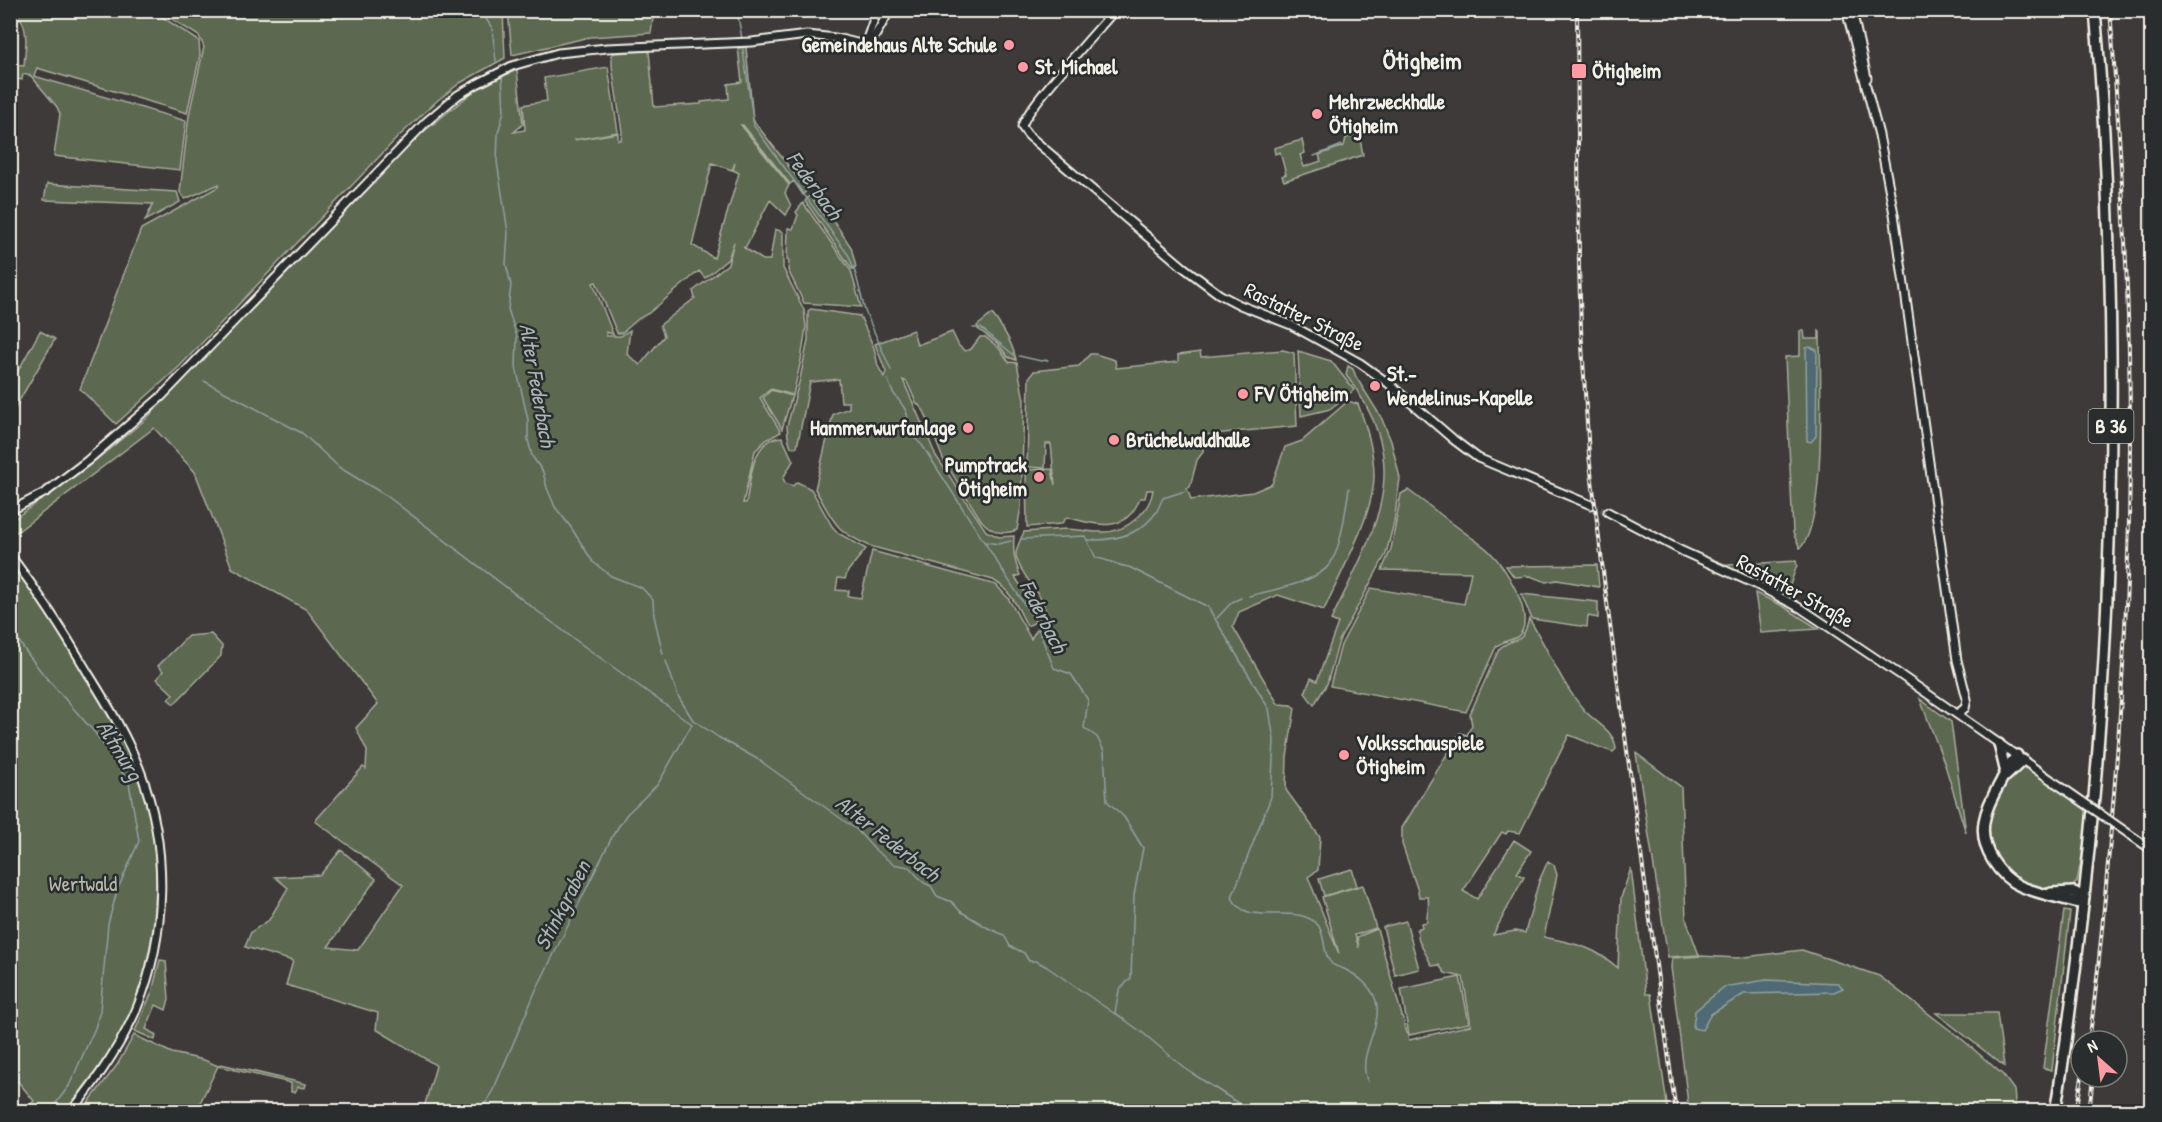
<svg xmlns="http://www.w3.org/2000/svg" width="2162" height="1122" font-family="'Patrick Hand',sans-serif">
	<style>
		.green { fill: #5b6850; stroke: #a8ac9c; stroke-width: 1.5; fill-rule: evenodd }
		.water { fill: #4f6b74; stroke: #91a1a2; stroke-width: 1.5 }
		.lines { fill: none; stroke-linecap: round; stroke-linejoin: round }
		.stream { stroke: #91a1a2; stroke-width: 1.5 }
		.minor-tunnel { stroke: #585553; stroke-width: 7; stroke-dasharray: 7 3.5; stroke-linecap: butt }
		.minor-casing { stroke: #f4f1e8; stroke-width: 11 }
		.major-casing { stroke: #f4f1e8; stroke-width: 14 }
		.minor { stroke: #2a2d2e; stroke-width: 7 }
		.major { stroke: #2a2d2e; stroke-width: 9 }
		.rail-casing { stroke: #f4f1e8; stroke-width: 4 }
		.rail { stroke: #2a2d2e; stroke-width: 1.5; stroke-dasharray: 4.5; stroke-linecap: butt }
		.minor-bridge-casing { stroke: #f4f1e8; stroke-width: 11; stroke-linecap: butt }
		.minor-bridge { stroke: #2a2d2e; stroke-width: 7 }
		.poi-dot { fill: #ff9aa2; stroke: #2a2d2e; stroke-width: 2 }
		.labels { text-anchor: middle; stroke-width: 5; stroke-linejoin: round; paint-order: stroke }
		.shield { fill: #2a2d2e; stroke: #b7b6b0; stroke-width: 1.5 }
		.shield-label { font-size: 20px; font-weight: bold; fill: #f4f1e8 }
		.poi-label { font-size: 21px; font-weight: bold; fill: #f4f1e8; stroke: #2a2d2e; text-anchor: start }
		.street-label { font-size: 21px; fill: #f4f1e8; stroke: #2a2d2e }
		.park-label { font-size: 21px; fill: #b7baab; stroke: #2a2d2e }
		.water-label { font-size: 22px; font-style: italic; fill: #aab5b4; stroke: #2a2d2e }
		.quarter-label { font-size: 24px; font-weight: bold; fill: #f4f1e8; stroke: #2a2d2e }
	</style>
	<rect width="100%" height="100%" fill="#3d3a39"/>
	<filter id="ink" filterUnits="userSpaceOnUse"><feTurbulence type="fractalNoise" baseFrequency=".0167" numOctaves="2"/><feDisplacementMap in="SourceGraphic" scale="12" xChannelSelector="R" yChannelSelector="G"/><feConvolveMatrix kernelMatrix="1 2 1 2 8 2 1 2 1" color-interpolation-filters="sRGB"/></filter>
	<g filter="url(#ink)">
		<g class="green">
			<path d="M 11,10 L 153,11 L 199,41 L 200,55 L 187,113 L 37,68 L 34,76 L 186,121 L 180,170 L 54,156 L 60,114 L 57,107 L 31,76 L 23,74 L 22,80 L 11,78 L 11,65 L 24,66 C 25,50 29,34 21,19 L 11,18 Z"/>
			<path d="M 159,11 L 503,11 L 505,58 L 460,83 L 438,100 L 398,137 L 180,366 L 116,424 L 80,389 L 141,229 L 218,187 L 219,184 L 185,199 L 180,192 L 189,115 L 204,47 L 199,36 Z"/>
			<path d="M 508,11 L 508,10 L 654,11 L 651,33 L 590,37 L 512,55 Z"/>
			<path d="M 746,47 L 753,120 L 807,190 L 803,195 L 794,181 L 790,184 L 743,125 L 741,125 L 789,185 L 785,193 L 791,206 L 786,215 L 770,200 L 745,248 L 743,247 L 763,260 L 770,260 L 775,229 L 783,232 L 783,268 L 804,310 L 806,327 L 801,360 L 793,395 L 771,389 L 760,398 L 781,432 L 766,440 L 755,451 L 743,503 L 746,503 C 751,480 751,439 782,437 L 793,461 L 783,478 L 785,483 L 793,486 L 797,482 L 811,489 L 832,526 L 838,533 L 866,549 L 848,571 L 845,579 L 838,578 L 836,590 L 849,591 L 848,596 L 861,598 L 872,551 L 996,585 L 1008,598 L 1031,639 C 1034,631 1042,626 1045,620 C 1052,603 1018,574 1016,555 C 1016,547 1021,539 1024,532 C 1038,531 1052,530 1066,529 C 1079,529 1091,533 1104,532 C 1126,532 1150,512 1153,490 L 1147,490 L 1145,498 L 1140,498 C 1126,535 1096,525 1067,517 L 1061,524 L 1027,527 L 1026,470 L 1052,469 L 1055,485 L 1051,444 L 1046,444 L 1045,468 L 1027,467 L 1029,378 L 1034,371 L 1079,366 L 1090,354 L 1095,354 L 1115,360 L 1116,368 L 1178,362 L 1178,355 L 1200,352 L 1201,357 L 1283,350 L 1294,353 L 1297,426 L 1202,435 L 1198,438 L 1203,443 L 1203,452 L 1197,460 L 1190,487 L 1187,488 L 1191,500 L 1253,492 L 1272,484 L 1285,447 L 1302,441 L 1348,401 L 1358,404 C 1367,428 1374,451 1374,476 C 1374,514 1340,574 1324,610 L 1278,595 L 1239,612 L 1233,627 L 1278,704 L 1291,705 L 1295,708 L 1287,757 L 1286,790 L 1320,837 L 1318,870 L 1308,877 L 1339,954 L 1322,897 L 1363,885 L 1376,928 L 1355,935 L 1359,948 L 1357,937 L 1377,929 L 1409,1040 L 1471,1025 L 1463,977 L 1445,973 L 1439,965 L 1432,966 L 1419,941 L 1417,929 L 1422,927 L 1421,923 L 1427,922 C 1426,913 1430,908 1428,897 L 1419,897 L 1418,891 L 1402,844 L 1402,828 L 1460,733 L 1467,735 L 1472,725 L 1470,714 L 1499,649 C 1516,634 1521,649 1529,619 C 1548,648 1561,684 1585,711 C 1596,723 1615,731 1616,749 L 1613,752 C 1598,748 1584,740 1569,735 L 1520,833 L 1508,831 L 1506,834 L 1502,832 L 1463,891 L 1477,899 L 1514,840 L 1531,851 L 1517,873 L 1524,877 L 1493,935 L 1515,931 L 1525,933 L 1539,881 L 1548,861 L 1554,865 L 1557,875 L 1544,937 C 1576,944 1593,946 1618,968 L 1621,898 L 1631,868 L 1646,994 L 1651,994 L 1668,1111 L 423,1111 L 436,1066 L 434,1064 L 376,1029 L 378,1013 L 286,985 L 293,961 L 245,947 L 251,932 L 269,920 L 288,888 L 275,877 L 320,875 L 341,850 L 376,879 L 328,947 L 358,950 L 403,885 L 315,821 L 363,767 L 366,769 L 367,751 L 356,728 L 378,704 L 307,610 L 232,568 L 195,472 L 154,428 L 17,532 L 13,531 L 11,521 L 90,465 L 146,419 L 416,138 L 479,87 L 517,70 L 523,124 L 514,132 L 525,130 L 523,105 L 547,101 L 544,78 L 608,67 L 618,132 L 574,140 L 618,133 L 618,140 L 621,140 L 622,132 L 612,66 L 612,55 L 614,53 L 649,51 L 654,107 L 701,104 L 701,102 L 729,99 L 728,84 L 742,82 L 738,48 ZM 712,163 L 732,170 L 735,163 L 733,170 L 739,173 L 714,258 L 692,245 ZM 734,242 L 728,264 L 693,291 L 695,298 L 660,325 L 664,336 L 640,365 L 627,354 L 630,330 L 621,336 L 606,336 L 606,332 L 613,334 L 593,283 L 596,282 L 617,333 L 622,333 L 638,319 L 649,313 L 699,271 L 705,278 L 728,259 Z"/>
			<path d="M 1359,134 L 1363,155 L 1284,181 L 1282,176 L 1286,174 L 1280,152 L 1275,154 L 1274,148 L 1302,140 L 1305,153 L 1300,155 L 1304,167 L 1321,161 L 1319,155 L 1344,146 L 1346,138 Z"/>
			<path d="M 47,184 L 177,192 L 180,202 L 145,221 L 153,204 L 44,200 Z"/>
			<path d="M 810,195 L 824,216 L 829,214 L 851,247 L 856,267 L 852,269 L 805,201 Z"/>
			<path d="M 803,203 L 851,271 L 861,307 L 804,303 L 788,270 L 789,261 L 787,260 L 788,228 L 793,229 L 798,215 L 796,212 Z"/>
			<path d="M 811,309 L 860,316 L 874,348 L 878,366 L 884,377 L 886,372 L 875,344 L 913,330 L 917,345 L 952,332 L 959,346 L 965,351 L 971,349 L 980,337 L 985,337 L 998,347 L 1009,362 L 1017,363 L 1024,400 L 1021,506 L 1017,530 C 1002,536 991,532 981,520 L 943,459 L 924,411 L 916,402 L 907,382 L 903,380 L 936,456 L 986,531 L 999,537 L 1014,536 C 1013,551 1014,561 1020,575 L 1015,577 L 1041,617 L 1038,621 L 1027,626 C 1018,608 1011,590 993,580 L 870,546 C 833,530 834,521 815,489 L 833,414 L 849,408 L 849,402 L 841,402 L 839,379 L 810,382 L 797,447 L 791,447 L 788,437 L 787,426 L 800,379 L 808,340 L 808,311 Z"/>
			<path d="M 992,314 C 1003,328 1013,343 1016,360 L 1008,357 L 998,344 L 978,329 L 977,326 Z"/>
			<path d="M 40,331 L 55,339 L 11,415 L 11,384 Z"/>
			<path d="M 1800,331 L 1804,331 L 1805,339 L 1819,339 L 1819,331 L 1820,332 C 1820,373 1827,524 1800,548 L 1793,533 L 1785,357 L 1800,356 Z"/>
			<path d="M 1298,351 L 1331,361 L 1354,390 L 1330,409 L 1301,416 Z"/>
			<path d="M 1348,366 L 1353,369 L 1356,377 L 1381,417 L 1391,441 L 1400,478 L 1394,522 L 1386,554 L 1339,641 L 1327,684 L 1314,705 L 1305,693 L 1311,678 L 1317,681 L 1338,623 L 1331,620 C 1375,529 1417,467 1346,375 Z"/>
			<path d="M 771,390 L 792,396 L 782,429 L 763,398 Z"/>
			<path d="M 1408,490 C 1427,504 1445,518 1464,532 C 1473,539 1483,545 1490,552 C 1505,567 1532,610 1522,631 C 1518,642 1504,638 1496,647 L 1466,712 L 1330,686 L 1341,645 L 1371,588 L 1464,604 L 1471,572 L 1382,570 L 1391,549 L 1401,494 Z"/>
			<path d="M 10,558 C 57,627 116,707 142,786 C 166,863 159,962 120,1034 C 104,1061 85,1087 65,1111 L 24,1111 L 34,1101 L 11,1073 Z"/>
			<path d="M 1709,558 L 1727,565 L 1796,561 L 1797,565 L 1789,588 L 1779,593 L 1749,576 L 1739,574 L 1708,560 Z"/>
			<path d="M 1597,565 L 1599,587 L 1557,580 L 1546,582 L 1530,576 L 1514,577 L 1506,566 Z"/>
			<path d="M 1755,593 L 1781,605 L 1819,629 L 1761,633 Z"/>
			<path d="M 1521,594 L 1598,602 L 1598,618 L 1588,616 L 1587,627 L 1532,619 Z"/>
			<path d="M 211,634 L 222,646 L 221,656 L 174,704 L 168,699 L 173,694 L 157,679 L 163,671 L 158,666 L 188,636 Z"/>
			<path d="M 1920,699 L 1951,722 L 1966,833 L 1945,765 Z"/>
			<path d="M 1636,753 L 1681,787 L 1686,919 L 1699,955 L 1668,957 Z"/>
			<path d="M 2022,768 L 2027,769 L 2090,813 L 2077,882 C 2065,897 2027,890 2012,879 C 1998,868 1988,848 1987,831 C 1986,819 1991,810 1996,800 C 2001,788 2010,774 2022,768 Z"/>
			<path d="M 1352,869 L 1357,886 L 1324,896 L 1319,879 Z"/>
			<path d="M 2064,911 L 2070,912 L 2052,1070 L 2043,1068 Z"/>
			<path d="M 1406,921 L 1419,969 L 1395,975 L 1383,927 Z"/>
			<path d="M 1802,950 L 1879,976 L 1963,1040 L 2003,1075 L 2014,1090 L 2016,1111 L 1689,1111 L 1671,967 L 1672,958 L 1701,956 L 1737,958 Z"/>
			<path d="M 160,960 L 166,961 L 169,999 L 166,1010 L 156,1005 L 146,1029 L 156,1035 L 155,1040 L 135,1031 L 152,992 Z"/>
			<path d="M 1460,977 L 1469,1023 L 1409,1035 L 1401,989 Z"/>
			<path d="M 1936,1013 L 1997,1013 L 2004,1066 Z"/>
			<path d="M 134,1035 L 172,1053 L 204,1060 L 218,1066 L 221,1064 L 306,1084 L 305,1088 L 298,1087 L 295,1092 L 291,1092 L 291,1083 L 218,1066 L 196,1111 L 82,1111 L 117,1065 Z"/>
		</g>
		<g class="water">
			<path d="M 1810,347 L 1817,350 L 1816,436 L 1811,442 L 1807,441 L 1806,348 Z"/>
			<path d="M 1766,980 L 1838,983 L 1843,988 L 1834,992 L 1744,994 L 1711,1014 L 1702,1030 L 1693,1028 L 1695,1011 L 1724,987 Z"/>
		</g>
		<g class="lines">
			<g class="stream">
				<path d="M 480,10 L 492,28 L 496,61"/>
				<path d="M 737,10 L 742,39"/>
				<path d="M 742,44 L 754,126 L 849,256 L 856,275 L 865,311 L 891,370"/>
				<path d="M 502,75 L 504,111 L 498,133 L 497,162 L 508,232 L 506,264 L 511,285 L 508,309 L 517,337 L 516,367 L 528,420 L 528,440 L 532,456 L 543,472 L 547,488 L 555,507 L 570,526 L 593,562 L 611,576 L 642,588 L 653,600 L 654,616 L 663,654"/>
				<path d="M 1314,156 L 1342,145"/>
				<path d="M 973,328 L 981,328 L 1014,355"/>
				<path d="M 1019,356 L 1041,361 L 1048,360"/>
				<path d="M 888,380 C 893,396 895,394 903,406 C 914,421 901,427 922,445 L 1035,621 L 1054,668 L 1071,674 L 1088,700 L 1084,728 L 1097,737 L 1104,751 L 1107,801 L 1124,817 L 1143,848 L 1134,895 L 1131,978 L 1119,990 L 1115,1013 L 1143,1033 L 1187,1070 L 1252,1112"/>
				<path d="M 204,381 L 302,433 L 340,468 L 387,496 L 570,636 L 692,724 L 658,784 L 627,814 L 613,835 L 536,990 L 495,1086 L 487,1101 L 477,1112"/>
				<path d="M 1021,539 L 1085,536 L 1087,540 C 1114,541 1141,536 1157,511 C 1159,507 1161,502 1163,498 L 1185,491"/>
				<path d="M 1087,540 L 1096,558 C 1108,559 1117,566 1129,567 L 1208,607 L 1269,709 L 1274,740 L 1271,797 L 1232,897 C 1245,930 1295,900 1318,925 C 1326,935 1322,954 1332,964 C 1334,966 1341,968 1344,969 C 1359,976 1375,989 1377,1006 C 1380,1031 1356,1057 1368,1082"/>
				<path d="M 986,542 L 998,544 L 1011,541"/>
				<path d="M 1249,596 C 1271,590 1316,583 1330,564 C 1341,549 1346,507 1349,488"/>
				<path d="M 1217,618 L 1232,602 L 1241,598"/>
				<path d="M 10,627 L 24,649 L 43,674 L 96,734 L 129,783 L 139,841 L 117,891 L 108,924 L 100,1011 L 95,1028 L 69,1086 L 49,1112"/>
				<path d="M 666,661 L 678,696 L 693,720 L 718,737 L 759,760 L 857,830 L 874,849 L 893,864 L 909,867 L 924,883 L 931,886 L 937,896 L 952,902 L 960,911 L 988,928 L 1004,935 L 1010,946 L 1024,953 L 1029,961 L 1036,961 L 1047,967 L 1115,1014"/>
			</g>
			<path class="minor-tunnel" d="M 1591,505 L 1608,512"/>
			<g class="minor-casing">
				<g id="minor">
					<path d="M 1115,10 C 1099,29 1024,110 1022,127 L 1028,135 L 1183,267 L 1219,294 L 1240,305 L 1291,325 L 1360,363 L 1388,383 L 1454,440 L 1478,458 L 1591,505"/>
					<path d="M 1846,10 L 1879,135 L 1894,214 L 1957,660 L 1967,699 L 1965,708 L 1957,714"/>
					<path d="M 1852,10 L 1867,78"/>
					<path d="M 2131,10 L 2152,11"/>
					<path d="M 866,42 L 877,10"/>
					<path d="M 865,45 L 875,36 L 890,10"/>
					<path d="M 10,511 L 46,492 L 87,461 L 162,396 L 426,122 L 458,95 L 477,84 L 512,66 L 558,53 L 607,48 L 752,42 L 807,35 L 836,38 L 865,45"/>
					<path d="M 1608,512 L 1682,551 L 1755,584 L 1802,609 L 1899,674 L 2083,802"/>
					<path d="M 10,555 C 39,593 64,632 88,673 C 108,705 128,738 141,773 C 169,848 167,935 137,1008 C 121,1046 97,1080 71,1112"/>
					<path d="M 2129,834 L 2152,850"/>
				</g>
			</g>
			<g class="major-casing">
				<g id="major">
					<path d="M 1999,744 L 2005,769"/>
					<path d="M 2017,755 C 2009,764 2005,773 2000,783 C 1985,809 1975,833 1993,861 C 2000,872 2009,881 2020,886 C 2040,895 2063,898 2083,904"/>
					<path d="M 2006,776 L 2023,760"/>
					<path d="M 2051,893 L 2074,892 L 2084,897"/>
					<path d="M 2055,1112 C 2065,1057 2071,1002 2078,947 C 2095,811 2105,679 2109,543 C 2114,365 2111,187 2095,10"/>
				</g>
			</g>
			<use href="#minor" class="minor"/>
			<use href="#major" class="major"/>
			<g class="rail-casing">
				<g id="rail">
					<path d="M 1577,10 L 1579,266 L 1581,329 L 1589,455 L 1605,588 L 1676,1112"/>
					<path d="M 2089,1041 C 2099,974 2104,907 2110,840 C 2122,706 2130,570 2130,436 C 2130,294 2121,152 2110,10"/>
					<path d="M 2076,1112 L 2082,1077"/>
					<path d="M 2089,1112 L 2093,1077"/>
				</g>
			</g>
			<use href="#rail" class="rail"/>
			<g class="minor-bridge-casing">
				<path id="minor-bridge" d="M 2083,802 L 2129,834"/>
			</g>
			<use href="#minor-bridge" class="minor-bridge"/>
		</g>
	</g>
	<g class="poi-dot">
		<circle cx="1009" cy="45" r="6"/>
		<circle cx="1023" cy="67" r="6"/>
		<rect x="1571" y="63" width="16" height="16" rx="3"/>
		<circle cx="1317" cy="114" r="6"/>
		<circle cx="1375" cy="386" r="6"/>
		<circle cx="1243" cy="394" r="6"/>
		<circle cx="968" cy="428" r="6"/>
		<circle cx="1114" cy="440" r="6"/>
		<circle cx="1039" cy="477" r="6"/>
		<circle cx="1344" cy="755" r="6"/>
	</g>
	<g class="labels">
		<rect class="shield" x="2088.5" y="409" width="45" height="34" rx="4.5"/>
		<g class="shield-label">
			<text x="2111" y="433">B 36</text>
		</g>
		<g class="poi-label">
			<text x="997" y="52" text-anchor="end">Gemeindehaus Alte Schule</text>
			<text x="1035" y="74">St. Michael</text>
			<text x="1592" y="78">Ötigheim</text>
			<text x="1329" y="109">Mehrzweckhalle<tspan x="1329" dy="24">Ötigheim</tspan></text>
			<text x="1387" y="381">St.-<tspan x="1387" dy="24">Wendelinus-Kapelle</tspan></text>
			<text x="1255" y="401">FV Ötigheim</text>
			<text x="956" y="435" text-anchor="end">Hammerwurfanlage</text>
			<text x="1126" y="447">Brüchelwaldhalle</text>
			<text x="1027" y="472" text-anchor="end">Pumptrack<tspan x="1027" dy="24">Ötigheim</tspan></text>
			<text x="1356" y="750">Volksschauspiele<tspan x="1356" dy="24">Ötigheim</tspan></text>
		</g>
		<g class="street-label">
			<text transform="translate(1304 317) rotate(26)" y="7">Rastatter Straße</text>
			<text transform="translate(1795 591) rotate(29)" y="7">Rastatter Straße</text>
		</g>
		<g class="park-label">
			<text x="83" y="891">Wertwald</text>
		</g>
		<g class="water-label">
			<text transform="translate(815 185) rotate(54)" y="8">Federbach</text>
			<text transform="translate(538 385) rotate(80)" y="8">Alter Federbach</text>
			<text transform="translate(1044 616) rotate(63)" y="8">Federbach</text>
			<text transform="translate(120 750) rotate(58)" y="8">Altmurg</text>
			<text transform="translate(888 838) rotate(38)" y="8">Alter Federbach</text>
			<text transform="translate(562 905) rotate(-63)" y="8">Stinkgraben</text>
		</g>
		<g class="quarter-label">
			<text x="1422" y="69">Ötigheim</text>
		</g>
	</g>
	<rect width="2162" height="1122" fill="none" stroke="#2a2d2e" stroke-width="36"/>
	<rect x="18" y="18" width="2126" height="1086" fill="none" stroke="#f4f1e8" stroke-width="2" filter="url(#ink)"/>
	<g transform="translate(2099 1059) rotate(332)"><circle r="28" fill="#2a2d2e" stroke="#7b7b78" stroke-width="1.5"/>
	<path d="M0-4.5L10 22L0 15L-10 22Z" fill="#ff9aa2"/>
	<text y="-9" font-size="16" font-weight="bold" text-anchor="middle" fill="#f4f1e8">N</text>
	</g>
</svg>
